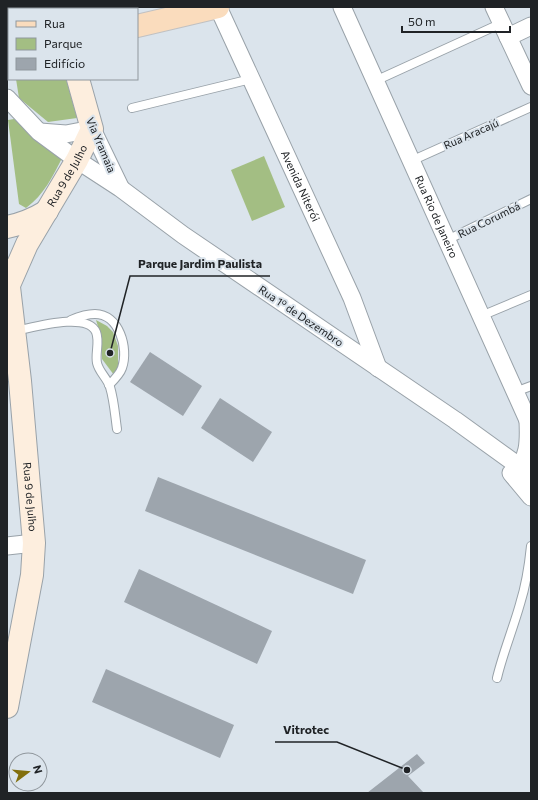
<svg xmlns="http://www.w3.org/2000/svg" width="538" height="800" font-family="Commissioner,sans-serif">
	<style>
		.green { fill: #a3be83 }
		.building { fill: #9da5ad }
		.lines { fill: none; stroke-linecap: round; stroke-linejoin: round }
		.service-casing { stroke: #99a2a9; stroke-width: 10 }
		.minor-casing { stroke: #99a2a9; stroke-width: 19 }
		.secondary-casing { stroke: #99a2a9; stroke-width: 24 }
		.primary-casing { stroke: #c1c1c2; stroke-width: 24 }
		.service { stroke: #fff; stroke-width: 8 }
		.minor { stroke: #fff; stroke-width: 17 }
		.secondary { stroke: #fdeede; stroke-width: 22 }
		.primary { stroke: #fadcbd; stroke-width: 22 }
		.labels { text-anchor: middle; stroke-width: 4; stroke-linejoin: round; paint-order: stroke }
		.street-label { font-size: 11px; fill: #202326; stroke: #dbe4ec }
		.leader { fill: none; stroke: #202326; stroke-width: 1.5 }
		.callout-dot { fill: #202326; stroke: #dbe4ec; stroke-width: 1.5 }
		.callout-label { font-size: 12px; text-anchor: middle; font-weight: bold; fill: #202326; stroke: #dbe4ec; stroke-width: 4; stroke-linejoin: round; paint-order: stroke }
	</style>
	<rect width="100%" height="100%" fill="#dbe4ec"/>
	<g class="green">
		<path d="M 16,79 L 66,79 L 77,118 L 48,122 L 19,98 Z"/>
		<path d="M 14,119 L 63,156 C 53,176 44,195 26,208 L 19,204 L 8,120 Z"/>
		<path d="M 264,156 L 285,207 L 252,221 L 231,170 Z"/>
		<path d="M 96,320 L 107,326 L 113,332 L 118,346 L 118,367 L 114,375 L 102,359 L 100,333 Z"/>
	</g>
	<g class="building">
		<path d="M 150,352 L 202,386 L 183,416 L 130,382 Z"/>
		<path d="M 220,398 L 272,432 L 253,462 L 201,428 Z"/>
		<path d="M 158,477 L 366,560 L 353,594 L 145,511 Z"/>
		<path d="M 139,569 L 272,631 L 257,664 L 124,602 Z"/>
		<path d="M 106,669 L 234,725 L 220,758 L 92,702 Z"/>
		<path d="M 417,754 L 425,763 L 408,776 L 424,793 L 367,793 Z"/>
	</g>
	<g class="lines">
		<g class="service-casing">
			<g id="service">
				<path d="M 375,81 L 502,23"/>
				<path d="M 132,108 L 251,79"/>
				<path d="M 411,161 L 531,107"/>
				<path d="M 447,240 L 531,199"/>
				<path d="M 481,316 L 531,295"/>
				<path d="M 71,320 C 78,317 87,314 95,314 C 119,314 129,348 122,368 C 120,374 114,380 109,385"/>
				<path d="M 15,331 C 32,328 87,311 96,332 C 100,342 95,353 97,363 C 99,372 107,378 110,387 C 114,400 115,415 117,429"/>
				<path d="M 515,392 L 531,386"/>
				<path d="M 497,678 C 503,653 513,629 520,604 C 526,585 529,566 531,546"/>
			</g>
		</g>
		<g class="minor-casing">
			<g id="minor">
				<path id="s1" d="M 218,7 L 352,298 L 378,368"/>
				<path id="s2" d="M 342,7 L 531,427"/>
				<path d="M 494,7 L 531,86"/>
				<path d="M 508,37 L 531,26"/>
				<path d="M 7,98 L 39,132 L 77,160 L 120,188 L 183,235 L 455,420 L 520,467 L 531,479"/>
				<path d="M 40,132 L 66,134 L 92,129 L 120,187"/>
				<path d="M 511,473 L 531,497"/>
				<path d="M 513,475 C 529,458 529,443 528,421"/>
				<path d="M 7,546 L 34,543"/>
			</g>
		</g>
		<g class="secondary-casing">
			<g id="secondary">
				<path d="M 7,227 C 22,224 34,219 47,211"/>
				<path id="s3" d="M 7,270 L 20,381 L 34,543 L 32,575 L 7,707"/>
				<path id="s4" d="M 9,285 L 27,244 L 77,160 L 92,129 L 78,79"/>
			</g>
		</g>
		<g class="primary-casing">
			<g id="primary">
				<path d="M 114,9 L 122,7"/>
				<path d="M 137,26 L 218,7"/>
				<path d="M 7,35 L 9,34"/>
				<path d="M 7,57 L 9,57"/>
			</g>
		</g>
		<use href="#service" class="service"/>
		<use href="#minor" class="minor"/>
		<use href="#secondary" class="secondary"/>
		<use href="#primary" class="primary"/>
	</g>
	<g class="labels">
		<g class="street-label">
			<text transform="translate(471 134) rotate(-24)" y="4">Rua Aracajú</text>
			<text transform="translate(101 145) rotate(67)" y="4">Via Yramaia</text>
			<text dy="4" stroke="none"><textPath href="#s4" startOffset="124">Rua 9 de Julho</textPath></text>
			<text dy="4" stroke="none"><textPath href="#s1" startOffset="197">Avenida Niterói</textPath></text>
			<text dy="4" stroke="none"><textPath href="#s2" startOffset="230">Rua Rio de Janeiro</textPath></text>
			<text transform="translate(489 220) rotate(-26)" y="4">Rua Corumbá</text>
			<text transform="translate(301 316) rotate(34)" y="4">Rua 1º de Dezembro</text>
			<text dy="4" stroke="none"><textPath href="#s3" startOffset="228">Rua 9 de Julho</textPath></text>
		</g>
	</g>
	<path class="leader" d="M110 353L130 276H270M407 770L337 742H275"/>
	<g class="callout-dot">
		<circle cx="110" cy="353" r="4"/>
		<circle cx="407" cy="770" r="4"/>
	</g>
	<g class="callout-label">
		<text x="200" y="268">Parque Jardim Paulista</text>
		<text x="306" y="734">Vitrotec</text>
	</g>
	<rect width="538" height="800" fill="none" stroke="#202326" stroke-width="16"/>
	<rect x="8" y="8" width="130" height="72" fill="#dbe4ec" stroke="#90979d"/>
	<rect x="16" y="21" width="20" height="6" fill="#fadcbd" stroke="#90979d"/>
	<text x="44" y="28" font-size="12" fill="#202326">Rua</text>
	<rect x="16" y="38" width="20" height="12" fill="#a3be83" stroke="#90979d"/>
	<text x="44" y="48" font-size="12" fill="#202326">Parque</text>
	<rect x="16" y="58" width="20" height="12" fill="#9da5ad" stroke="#90979d"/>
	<text x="44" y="68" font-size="12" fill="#202326">Edifício</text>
	<g transform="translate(28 772) rotate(74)"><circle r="19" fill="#dbe4ec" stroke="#90979d"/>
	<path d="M0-3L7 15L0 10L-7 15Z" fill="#826f0d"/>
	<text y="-6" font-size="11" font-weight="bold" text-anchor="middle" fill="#202326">N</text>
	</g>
	<path d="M402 26v6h108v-6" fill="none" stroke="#202326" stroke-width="2"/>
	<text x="408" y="26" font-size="12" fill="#202326" stroke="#dbe4ec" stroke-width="3" paint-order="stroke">50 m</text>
</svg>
